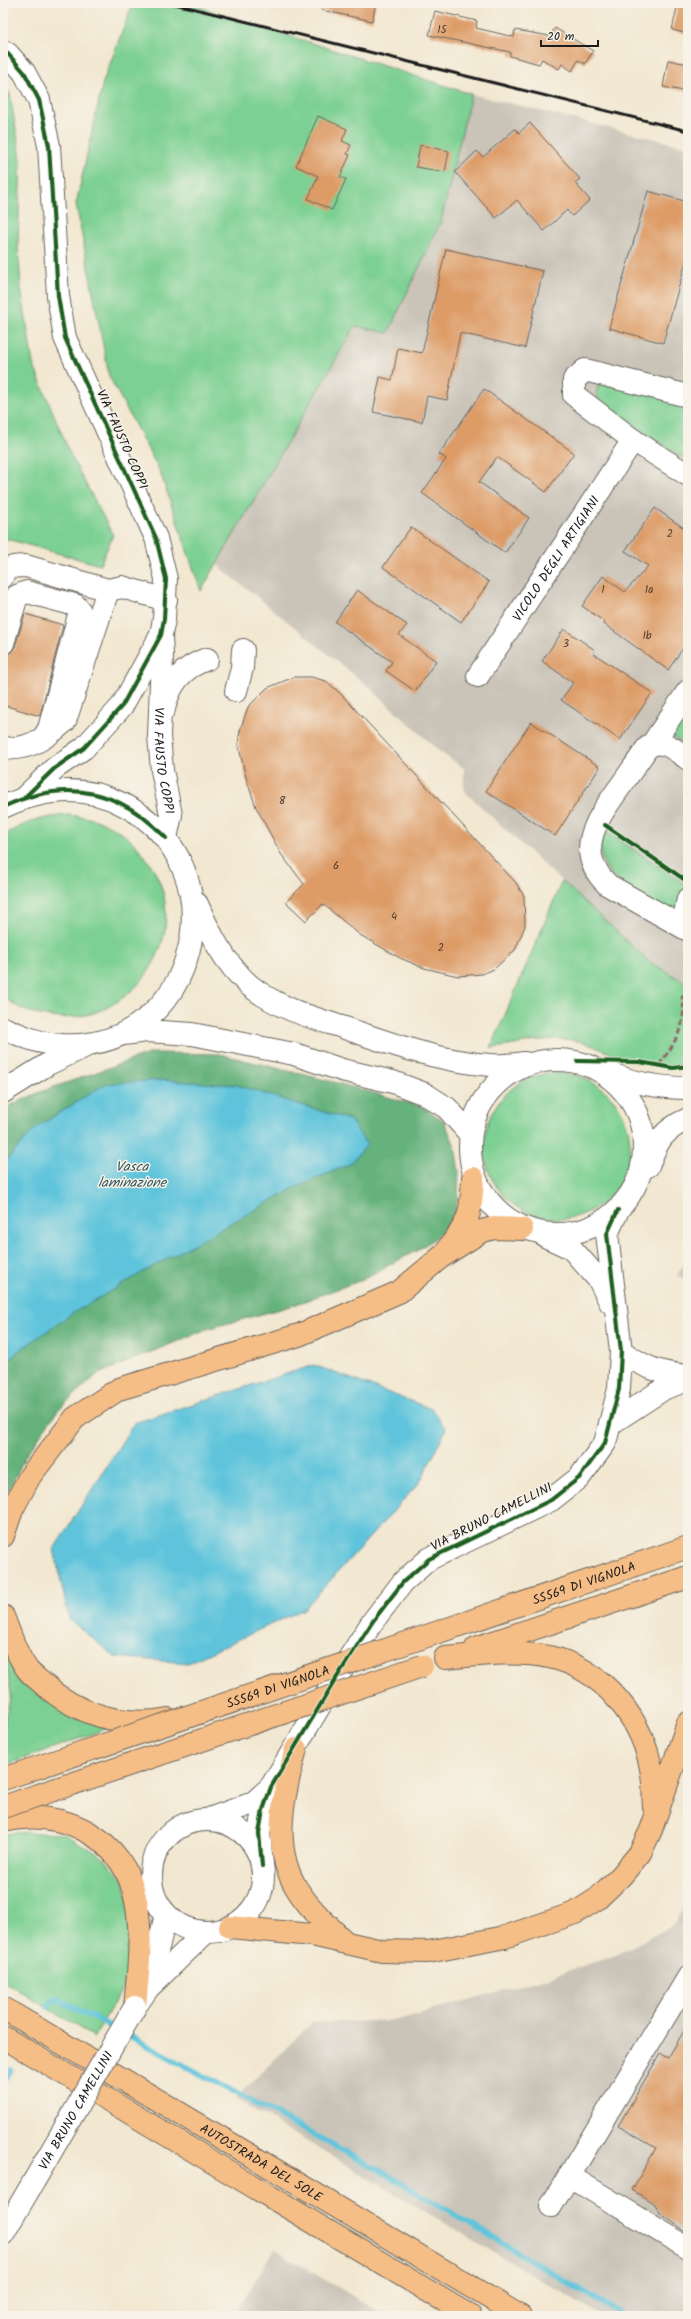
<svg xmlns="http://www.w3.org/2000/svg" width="691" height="2319" font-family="Kalam,sans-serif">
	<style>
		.industrial { fill: #c9c3b8 }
		.green { fill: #7dd093; stroke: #4c7658 }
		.forest { fill: #66b27d; stroke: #41674c }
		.water { fill: #5ec4db; stroke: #3d707c }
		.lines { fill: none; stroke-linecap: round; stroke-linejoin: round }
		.stream { stroke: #5ec4db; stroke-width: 5.5 }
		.building { fill: #dd9b66 }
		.minor-casing { stroke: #67635b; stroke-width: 24 }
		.highway-casing { stroke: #67635b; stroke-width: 24 }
		.minor { stroke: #fff; stroke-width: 22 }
		.highway { stroke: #f6be87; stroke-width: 22 }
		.rail { stroke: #1c1c1c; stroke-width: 3 }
		.minor-bridge-casing { stroke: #67635b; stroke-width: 24; stroke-linecap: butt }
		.highway-bridge-casing { stroke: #67635b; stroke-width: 24; stroke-linecap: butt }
		.minor-bridge { stroke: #fff; stroke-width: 22 }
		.highway-bridge { stroke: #f6be87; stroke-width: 22 }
		.quiet { stroke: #8d6e63; stroke-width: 3; stroke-dasharray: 6 3; stroke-linecap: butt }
		.cycleway-casing { stroke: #f7f3e8; stroke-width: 6 }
		.cycleway { stroke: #1b5e20; stroke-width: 4 }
		.labels { text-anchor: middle; stroke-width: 3; stroke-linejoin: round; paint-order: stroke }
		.number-label { font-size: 11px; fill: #4c3c2e }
		.street-label { font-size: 13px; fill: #1c1c1c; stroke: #f7f3e8 }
		.water-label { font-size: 14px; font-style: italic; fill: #33575f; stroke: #f7f3e8 }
	</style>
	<rect width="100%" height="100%" fill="#f7f3e8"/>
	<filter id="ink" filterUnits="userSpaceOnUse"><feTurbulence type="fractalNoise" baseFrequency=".025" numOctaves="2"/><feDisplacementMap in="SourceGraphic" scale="8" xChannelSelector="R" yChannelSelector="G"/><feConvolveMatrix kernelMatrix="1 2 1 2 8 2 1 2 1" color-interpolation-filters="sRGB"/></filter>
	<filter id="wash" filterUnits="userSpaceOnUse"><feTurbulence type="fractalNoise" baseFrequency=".012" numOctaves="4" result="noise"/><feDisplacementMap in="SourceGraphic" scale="16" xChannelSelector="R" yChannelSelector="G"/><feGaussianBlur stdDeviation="0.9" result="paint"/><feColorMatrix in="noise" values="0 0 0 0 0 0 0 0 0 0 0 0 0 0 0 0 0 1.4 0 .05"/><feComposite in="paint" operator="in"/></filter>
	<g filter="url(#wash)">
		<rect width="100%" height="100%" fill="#f2e7d0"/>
		<g class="industrial">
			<path d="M 471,94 L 688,147 L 688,984 L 647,960 L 464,791 L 464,768 L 440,752 L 368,686 L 216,564 L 355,326 L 388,333 L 441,221 Z"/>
			<path d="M 688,1258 L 688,1281 L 677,1275 Z"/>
			<path d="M 688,1899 L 688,2316 L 602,2316 L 235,2099 L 311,2023 L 398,2020 L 546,1978 L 616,1955 L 676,1923 Z"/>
			<path d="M 274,2249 L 386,2316 L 234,2316 Z"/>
		</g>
		<g class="green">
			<path d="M 133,3 L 187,3 L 471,94 L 441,221 L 388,333 L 355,326 L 201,591 L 160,472 L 109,376 L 76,204 L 103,82 Z"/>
			<path d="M 3,86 L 10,94 L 21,159 L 18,244 L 21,287 L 33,364 L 71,456 L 113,535 L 100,565 L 3,538 Z"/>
			<path d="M 599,383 L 688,402 L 688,461 L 602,404 L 596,394 Z"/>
			<path d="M 688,706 L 688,747 L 669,734 Z"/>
			<path d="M 69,815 C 77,816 86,817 93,819 C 114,825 132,839 144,855 C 208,936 121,1046 27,1011 C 18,1008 10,1001 3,997 L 3,837 C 23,821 45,817 69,815 Z"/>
			<path d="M 604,830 L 688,886 L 682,896 L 680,919 C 646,899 586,878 604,830 Z"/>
			<path d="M 562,881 L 647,960 L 688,984 L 688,1066 C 667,1068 642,1065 622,1058 C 605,1052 591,1043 573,1040 C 546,1036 518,1046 491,1048 Z"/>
			<circle cx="557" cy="1146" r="73"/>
			<path d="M 3,1641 L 111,1727 L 3,1766 L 3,1727 L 11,1695 Z"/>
			<path d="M 16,1832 L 64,1834 L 103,1857 L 125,1882 L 134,1937 L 131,1974 L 94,2037 L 3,1981 L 3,1835 Z"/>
		</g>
		<path class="forest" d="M 151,1053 L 219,1054 L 334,1082 L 423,1107 L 444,1121 L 455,1146 L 459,1172 L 458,1198 L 454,1219 L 438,1236 L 418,1250 L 359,1281 L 291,1306 L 207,1329 L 98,1374 L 58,1410 L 26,1455 L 3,1502 L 3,1109 L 40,1092 Z"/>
		<g class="water">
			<path d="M 158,1080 L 236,1085 L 350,1120 L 367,1145 L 350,1164 L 294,1188 L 152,1267 L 73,1313 L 17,1352 L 3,1367 L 3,1159 L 6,1161 L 37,1127 L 105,1084 Z"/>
			<path d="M 314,1365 L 432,1409 L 446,1429 L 420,1482 L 304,1609 L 188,1663 L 115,1657 L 69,1619 L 54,1549 L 134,1423 Z"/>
		</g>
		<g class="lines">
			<g class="stream">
				<path d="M 48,2007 L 55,1998 L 116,2029"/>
				<path d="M 124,2033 L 379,2170 L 625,2316"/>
				<path d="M 3,2081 L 11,2070"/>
			</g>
		</g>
		<g id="blocks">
			<g class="building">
				<path d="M 322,3 L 376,3 L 372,21 L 321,10 Z"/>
				<path d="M 678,3 L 688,3 L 688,34 L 672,30 Z"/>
				<path d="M 435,11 L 477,21 L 476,28 L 514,37 L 515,30 L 550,36 L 555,28 L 593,51 L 585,64 L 578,60 L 572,71 L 562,64 L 559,69 L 542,59 L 539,64 L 510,56 L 510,52 L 429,35 Z"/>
				<path d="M 668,60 L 688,64 L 688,92 L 663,87 Z"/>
				<path d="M 318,116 L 347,129 L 342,141 L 351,145 L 347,154 L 350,155 L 340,177 L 346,179 L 332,210 L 308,199 L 318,176 L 296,166 Z"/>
				<path d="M 530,123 L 580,179 L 575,183 L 590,200 L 572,216 L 567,210 L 544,231 L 517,200 L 496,218 L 455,172 L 477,151 L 483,157 L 515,129 L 519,133 Z"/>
				<path d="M 420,145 L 449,151 L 445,172 L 416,167 Z"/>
				<path d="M 648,191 L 688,202 L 688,254 L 663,343 L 609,328 Z"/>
				<path d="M 446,249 L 543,271 L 525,348 L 460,333 L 447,400 L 427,396 L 422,422 L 373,412 L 380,377 L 392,380 L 398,348 L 422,353 Z"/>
				<path d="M 484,389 L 574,453 L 546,492 L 497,457 L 479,482 L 529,518 L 505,553 L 422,493 L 446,459 L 439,454 Z"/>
				<path d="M 655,508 L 688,531 L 688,641 L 668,670 L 604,624 L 605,622 L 582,606 L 603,576 L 625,592 L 648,566 L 625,551 Z"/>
				<path d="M 411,527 L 489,582 L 461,622 L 383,567 Z"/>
				<path d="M 357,590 L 407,625 L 399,635 L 436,661 L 415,691 L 386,671 L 392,662 L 335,622 Z"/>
				<path d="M 25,614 L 63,625 L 40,716 L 3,705 L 3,659 L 4,655 L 11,652 L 15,647 Z"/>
				<path d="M 564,629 L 595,650 L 593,653 L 652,693 L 620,740 L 561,700 L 573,683 L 542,661 Z"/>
				<path d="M 294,677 L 311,677 L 326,681 L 341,694 L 516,883 L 524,896 L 525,926 L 515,950 L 494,969 L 482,974 L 458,976 L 424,968 L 400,958 L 360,935 L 323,904 L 306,921 L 286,902 L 304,884 L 281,854 L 256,807 L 246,778 L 238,743 L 240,731 L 248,707 L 267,688 Z"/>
				<path d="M 531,722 L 600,767 L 555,836 L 486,791 Z"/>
				<path d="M 688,2024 L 688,2233 L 661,2214 L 655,2204 L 632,2190 L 656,2148 L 618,2126 L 660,2054 L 668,2058 Z"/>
			</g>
		</g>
	</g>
	<g filter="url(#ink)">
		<use href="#blocks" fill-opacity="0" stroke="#67635b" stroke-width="1"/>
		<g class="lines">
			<g class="minor-casing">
				<g id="minor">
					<path d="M 3,51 L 8,54 L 24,72 L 39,100 L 49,146 L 58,296 L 65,338 L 156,538 L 166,579 L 164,619 L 161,635 L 122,706 L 84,748 L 55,768 L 25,797"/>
					<path d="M 688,396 L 585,370 L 574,380 L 574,395 L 633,440 L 688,475"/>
					<path d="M 3,576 C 8,566 16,566 26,566 L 108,590 L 122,587 L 166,600"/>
					<path id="s1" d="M 161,635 L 162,657 L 159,736 L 162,770 L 171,815 L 166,838"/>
					<path d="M 3,643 L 17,596 L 27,592 L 75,605 L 80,611 L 49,729 L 43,738"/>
					<path id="s2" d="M 478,676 L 633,440"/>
					<path d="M 236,691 L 242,668 L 243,650"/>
					<path d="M 164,709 C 169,684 183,667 207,659"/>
					<path d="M 653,743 L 688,691"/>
					<path d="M 3,748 C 29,751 47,737 65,721 L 108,590"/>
					<path d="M 688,759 C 675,750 661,736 647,748 C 637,763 627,777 617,791 C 595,822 574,853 608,885 L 688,930"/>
					<path d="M 3,807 C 42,789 83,784 122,804 C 244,865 198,1053 61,1045 C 40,1044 22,1036 3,1028"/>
					<path d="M 688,899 L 685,913 L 688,922"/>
					<path d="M 197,904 C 210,934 224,962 249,985 C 277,1008 311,1017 345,1028 C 391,1044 442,1062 491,1065 C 502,1066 514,1064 525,1063"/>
					<path d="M 123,1034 L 147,1031 L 192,1034 L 294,1054 L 342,1070 L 393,1082 L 425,1094 L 447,1108 L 470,1134"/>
					<circle cx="557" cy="1147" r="87"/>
					<path d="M 609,1073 C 636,1084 660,1088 688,1088"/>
					<path d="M 3,1092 L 48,1064 L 84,1047"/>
					<path d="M 648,1166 C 657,1141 663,1130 688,1119"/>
					<path d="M 545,1236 L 571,1248 L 599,1280 L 610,1302"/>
					<path d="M 621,1351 C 645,1368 659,1373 688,1376"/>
					<path d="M 610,1424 L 665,1388 L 688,1380"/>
					<path d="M 209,1819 L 253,1803 L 271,1787"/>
					<circle cx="207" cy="1876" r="56"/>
					<path d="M 262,1866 L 259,1833 L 263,1810 L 271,1787 L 337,1677 L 373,1621 L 403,1582 L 429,1559 L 551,1500 L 579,1478 L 605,1443 L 619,1389 L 621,1351 L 607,1234 L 618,1210"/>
					<path d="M 148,1988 L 166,1915"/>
					<path d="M 135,2007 L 148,1988 L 206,1932"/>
					<path d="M 569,2176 L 688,1978"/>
					<path d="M 551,2206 L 569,2176 L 688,2248"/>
					<path d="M 3,2234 L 34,2181"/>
				</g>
			</g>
			<g class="highway-casing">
				<g id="highway">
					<path d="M 449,1247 C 471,1220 471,1211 473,1178"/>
					<path d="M 3,1536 L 12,1510 L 30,1476 L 75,1418 L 119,1389 L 299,1335 L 399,1292 L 441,1257 L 482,1231 L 494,1228 L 522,1229"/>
					<path d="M 3,1616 C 10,1634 16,1654 27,1669 C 31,1675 38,1679 43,1684 C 77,1714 122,1728 168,1719"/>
					<path id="s3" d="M 421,1638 L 688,1547"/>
					<path d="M 476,1648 L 688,1577"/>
					<path d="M 445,1658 C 479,1655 515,1650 549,1657 C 603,1668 644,1720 652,1774 C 654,1785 653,1796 654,1807"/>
					<path d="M 296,1749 C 283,1795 270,1849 299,1892 C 311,1910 328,1926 344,1941"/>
					<path d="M 3,1821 C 63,1807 124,1837 136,1901 C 143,1937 138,1972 135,2007"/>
					<path d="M 230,1927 L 312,1935 L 382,1951 L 428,1952 L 505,1937 L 575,1913 L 597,1899 L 621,1876 L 640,1853 L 651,1830 L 688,1723"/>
					<path id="s4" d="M 3,2008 L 520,2316"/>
					<path d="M 3,2037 L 470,2316"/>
				</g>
			</g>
			<use href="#minor" class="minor"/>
			<use href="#highway" class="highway"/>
			<path class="rail" d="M 171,3 L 688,131"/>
			<g class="minor-bridge-casing">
				<g id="minor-bridge">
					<path id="s5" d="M 34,2181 L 135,2007"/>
				</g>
			</g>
			<g class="highway-bridge-casing">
				<g id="highway-bridge">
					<path id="s6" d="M 3,1779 L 421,1638"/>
					<path d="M 3,1807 L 422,1666"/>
				</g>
			</g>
			<use href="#minor-bridge" class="minor-bridge"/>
			<use href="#highway-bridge" class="highway-bridge"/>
			<path class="quiet" d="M 659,1065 C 674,1045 688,1023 682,998 L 688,986"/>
			<g class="cycleway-casing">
				<g id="cycleway">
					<path d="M 3,51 L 8,54 L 24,72 L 39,100 L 49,146 L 58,296 L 65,338 L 156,538 L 166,579 L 164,619 L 161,635 L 122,706 L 84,748 L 55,768 L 25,797"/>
					<path d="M 3,807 C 65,778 119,788 166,838"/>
					<path d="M 605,825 L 688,882"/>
					<path d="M 577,1061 L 640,1062 L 673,1068 L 688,1066"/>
					<path d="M 262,1866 L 259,1833 L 263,1810 L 271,1787 L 337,1677 L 373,1621 L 403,1582 L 429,1559 L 551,1500 L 579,1478 L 605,1443 L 619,1389 L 621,1351 L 607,1234 L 618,1210"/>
				</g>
			</g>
			<use href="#cycleway" class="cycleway"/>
		</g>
	</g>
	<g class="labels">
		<g class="number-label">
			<text x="442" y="33">15</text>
			<text x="670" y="537">2</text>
			<text x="603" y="593">1</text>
			<text x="649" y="593">1a</text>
			<text x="647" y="639">1b</text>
			<text x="566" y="647">3</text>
			<text x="282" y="804">8</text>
			<text x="336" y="869">6</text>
			<text x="394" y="920">4</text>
			<text x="441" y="951">2</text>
		</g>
		<g class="street-label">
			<text transform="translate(123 439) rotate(66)" y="5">VIA FAUSTO COPPI</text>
			<text dy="5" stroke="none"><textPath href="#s2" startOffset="141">VICOLO DEGLI ARTIGIANI</textPath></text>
			<text dy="5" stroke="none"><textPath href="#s1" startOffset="126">VIA FAUSTO COPPI</textPath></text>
			<text transform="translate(491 1516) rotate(-27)" y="5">VIA BRUNO CAMELLINI</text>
			<text dy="5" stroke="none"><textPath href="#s3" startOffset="172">SS569 DI VIGNOLA</textPath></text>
			<text dy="5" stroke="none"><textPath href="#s6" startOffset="290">SS569 DI VIGNOLA</textPath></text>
			<text dy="5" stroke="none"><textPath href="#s5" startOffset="82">VIA BRUNO CAMELLINI</textPath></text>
			<text dy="5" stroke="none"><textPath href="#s4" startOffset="301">AUTOSTRADA DEL SOLE</textPath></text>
		</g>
		<g class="water-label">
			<text x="132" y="1171">Vasca<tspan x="132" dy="16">laminazione</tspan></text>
		</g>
	</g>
	<rect width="691" height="2319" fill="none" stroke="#f7f3e8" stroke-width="16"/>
	<path d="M541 40v6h57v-6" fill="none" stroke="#1c1c1c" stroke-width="2"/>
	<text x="547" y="40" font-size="12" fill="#1c1c1c" stroke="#f7f3e8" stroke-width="3" paint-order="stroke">20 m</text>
</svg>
